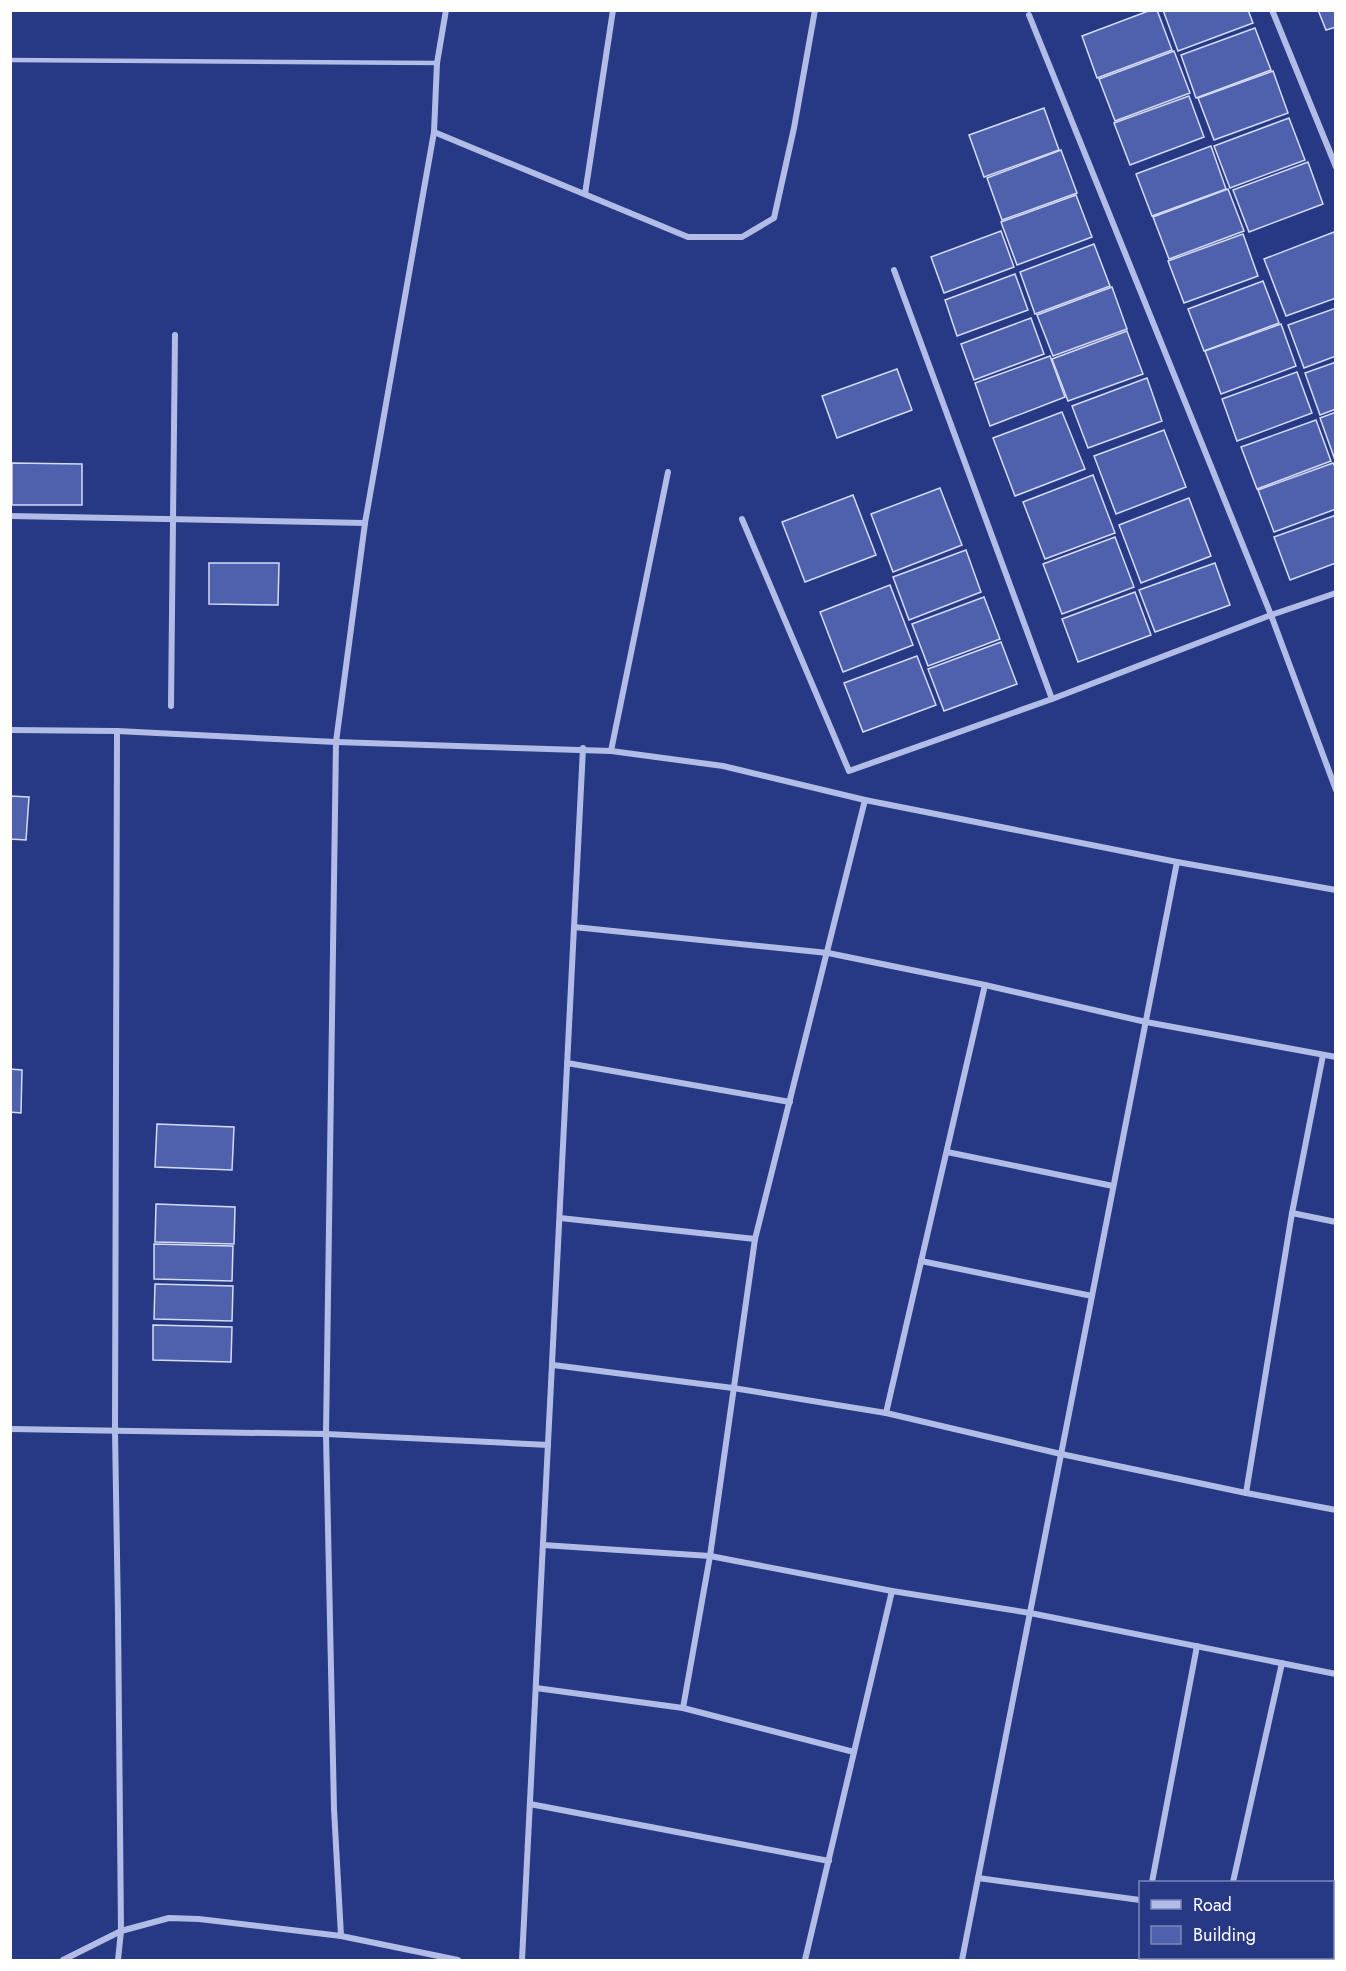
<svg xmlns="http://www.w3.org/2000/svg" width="1346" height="1971" font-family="Jost,sans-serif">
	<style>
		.building { fill: #4f61ac; stroke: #d4dbf6; stroke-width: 1.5 }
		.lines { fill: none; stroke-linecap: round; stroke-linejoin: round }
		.lane { stroke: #b1bce7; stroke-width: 4.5 }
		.street { stroke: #b1bce7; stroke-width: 6 }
	</style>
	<rect width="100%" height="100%" fill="#273884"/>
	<g class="building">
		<path d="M 1151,10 L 1157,10 L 1172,50 L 1097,78 L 1082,36 Z"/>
		<path d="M 1163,10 L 1248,10 L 1253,23 L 1178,51 Z"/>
		<path d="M 1318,10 L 1336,10 L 1336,27 L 1326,30 Z"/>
		<path d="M 1255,28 L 1271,70 L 1196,98 L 1181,55 Z"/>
		<path d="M 1174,51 L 1190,93 L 1115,121 L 1099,79 Z"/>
		<path d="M 1273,71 L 1288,113 L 1214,140 L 1198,98 Z"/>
		<path d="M 1189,96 L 1204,137 L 1130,165 L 1114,123 Z"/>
		<path d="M 1044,108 L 1059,150 L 984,177 L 969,135 Z"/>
		<path d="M 1289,118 L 1305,160 L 1230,188 L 1214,146 Z"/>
		<path d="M 1211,146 L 1226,189 L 1152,216 L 1136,174 Z"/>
		<path d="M 1061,150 L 1077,193 L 1002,220 L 987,178 Z"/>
		<path d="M 1308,162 L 1323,204 L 1249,232 L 1233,190 Z"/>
		<path d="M 1228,189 L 1244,231 L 1169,259 L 1153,217 Z"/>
		<path d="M 1076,195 L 1092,237 L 1017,265 L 1001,222 Z"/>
		<path d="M 1001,231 L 1014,267 L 944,293 L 931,257 Z"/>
		<path d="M 1334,232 L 1336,237 L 1336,298 L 1286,316 L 1264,259 Z"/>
		<path d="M 1243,234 L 1258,276 L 1184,303 L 1168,261 Z"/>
		<path d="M 1094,244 L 1110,286 L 1035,314 L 1020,272 Z"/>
		<path d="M 1015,274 L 1028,310 L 957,336 L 945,300 Z"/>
		<path d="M 1263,281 L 1279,323 L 1204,351 L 1188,309 Z"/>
		<path d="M 1112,287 L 1127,329 L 1053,356 L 1037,315 Z"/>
		<path d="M 1336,308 L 1336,356 L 1304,368 L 1288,325 Z"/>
		<path d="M 1031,318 L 1044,354 L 974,380 L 961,344 Z"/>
		<path d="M 1281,324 L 1296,366 L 1221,394 L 1205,351 Z"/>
		<path d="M 1127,331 L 1143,374 L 1068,401 L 1052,359 Z"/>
		<path d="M 1050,356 L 1065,397 L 990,426 L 975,383 Z"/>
		<path d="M 1336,362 L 1336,409 L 1320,415 L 1305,373 Z"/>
		<path d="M 897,369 L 912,410 L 837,438 L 822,396 Z"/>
		<path d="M 1297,372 L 1312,413 L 1237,441 L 1222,399 Z"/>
		<path d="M 1147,378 L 1162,421 L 1088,448 L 1072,406 Z"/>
		<path d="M 1062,412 L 1085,469 L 1015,496 L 993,438 Z"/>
		<path d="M 1336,412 L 1336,460 L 1335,460 L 1320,418 Z"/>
		<path d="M 1316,420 L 1331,461 L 1257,489 L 1241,447 Z"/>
		<path d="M 1164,430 L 1186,487 L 1116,514 L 1094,456 Z"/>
		<path d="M 12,463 L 82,464 L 82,505 L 12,505 Z"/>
		<path d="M 1333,463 L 1336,469 L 1336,509 L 1274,532 L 1258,490 Z"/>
		<path d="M 1093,475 L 1115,533 L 1045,559 L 1023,502 Z"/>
		<path d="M 940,488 L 962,545 L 893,572 L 871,514 Z"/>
		<path d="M 853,495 L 876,555 L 805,582 L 782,522 Z"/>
		<path d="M 1189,498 L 1211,556 L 1141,583 L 1119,525 Z"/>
		<path d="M 1336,515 L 1336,563 L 1290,580 L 1274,537 Z"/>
		<path d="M 1115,537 L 1134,587 L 1062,614 L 1043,564 Z"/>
		<path d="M 966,550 L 981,592 L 909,620 L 893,577 Z"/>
		<path d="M 209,563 L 279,563 L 278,605 L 209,604 Z"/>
		<path d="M 1215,563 L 1230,605 L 1155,632 L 1139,590 Z"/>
		<path d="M 890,585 L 913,645 L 843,672 L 820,612 Z"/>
		<path d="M 1135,592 L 1151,635 L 1078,662 L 1062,619 Z"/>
		<path d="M 984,597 L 1000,639 L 928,666 L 912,624 Z"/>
		<path d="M 1001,642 L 1017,684 L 944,711 L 928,669 Z"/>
		<path d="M 917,656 L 936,705 L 863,732 L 844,683 Z"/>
		<path d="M 10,796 L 29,797 L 26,840 L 10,839 Z"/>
		<path d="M 10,1069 L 22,1070 L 21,1113 L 10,1112 Z"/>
		<path d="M 157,1124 L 234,1127 L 232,1170 L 155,1167 Z"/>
		<path d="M 156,1204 L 235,1207 L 234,1244 L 155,1242 Z"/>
		<path d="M 154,1244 L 233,1246 L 232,1281 L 154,1279 Z"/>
		<path d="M 155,1284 L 233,1286 L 232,1321 L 154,1319 Z"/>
		<path d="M 153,1325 L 232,1327 L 231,1362 L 153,1360 Z"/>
	</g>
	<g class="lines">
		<path class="lane" d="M 10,60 L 437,63"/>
		<g class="street">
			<path d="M 1272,10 L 1336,167"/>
			<path d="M 1029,15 L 1271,615 L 1336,790"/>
			<path d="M 434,132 L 688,237 L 742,237 L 774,218 L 794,128 L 815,10"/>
			<path d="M 585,194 L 613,10"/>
			<path d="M 894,270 L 1052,699"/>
			<path d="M 10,516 L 365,523"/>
			<path d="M 742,519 L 849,771 L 1052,699 L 1271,615 L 1336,593"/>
			<path d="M 171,706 L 175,335"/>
			<path d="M 10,730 L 117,731 L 336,742 L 611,751 L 723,766 L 865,800 L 1177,862 L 1336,890"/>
			<path d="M 117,731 L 115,1431 L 118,1616 L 121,1931 L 118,1960"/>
			<path d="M 611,751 L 668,472"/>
			<path d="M 574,927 L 828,953 L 985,985 L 1146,1022 L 1336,1057"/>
			<path d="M 567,1063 L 790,1102"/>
			<path d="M 947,1152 L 1113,1186"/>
			<path d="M 1292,1213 L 1336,1222"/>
			<path d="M 560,1218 L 755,1239"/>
			<path d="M 921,1261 L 1092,1296"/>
			<path d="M 553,1365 L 733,1388 L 886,1413 L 1061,1454 L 1246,1493 L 1336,1510"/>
			<path d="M 886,1413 L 985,985"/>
			<path d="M 10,1429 L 326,1434 L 548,1445"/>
			<path d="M 1246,1493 L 1292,1213 L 1323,1055"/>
			<path d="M 543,1545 L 710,1556 L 892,1591 L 1030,1613 L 1336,1674"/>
			<path d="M 536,1688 L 683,1708 L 854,1752"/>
			<path d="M 683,1708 L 710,1556 L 755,1239 L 865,800"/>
			<path d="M 530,1804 L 829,1861"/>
			<path d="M 978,1878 L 1140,1900"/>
			<path d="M 1152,1882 L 1197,1646"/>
			<path d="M 1233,1882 L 1282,1663"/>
			<path d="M 1332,1927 L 1336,1928"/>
			<path d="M 341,1936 L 334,1809 L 326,1434 L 336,742 L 365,523 L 434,132 L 437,63 L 446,10"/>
			<path d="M 63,1960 L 121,1931 L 169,1918 L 199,1919 L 341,1936 L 458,1960"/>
			<path d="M 522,1960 L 583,748"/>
			<path d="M 805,1960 L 892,1591"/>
			<path d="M 962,1960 L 1177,862"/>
		</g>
	</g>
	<rect width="1346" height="1971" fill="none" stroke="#ffffff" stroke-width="24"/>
	<rect x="1139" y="1881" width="195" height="78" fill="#273884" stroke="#7d88b5" stroke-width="1.5"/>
	<rect x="1151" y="1900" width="30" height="9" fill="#b1bce7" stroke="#7d88b5" stroke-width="1.5"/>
	<text x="1193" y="1911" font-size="18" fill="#ffffff">Road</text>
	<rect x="1151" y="1926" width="30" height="18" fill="#4f61ac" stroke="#7d88b5" stroke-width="1.5"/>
	<text x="1193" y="1941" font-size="18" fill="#ffffff">Building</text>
</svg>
